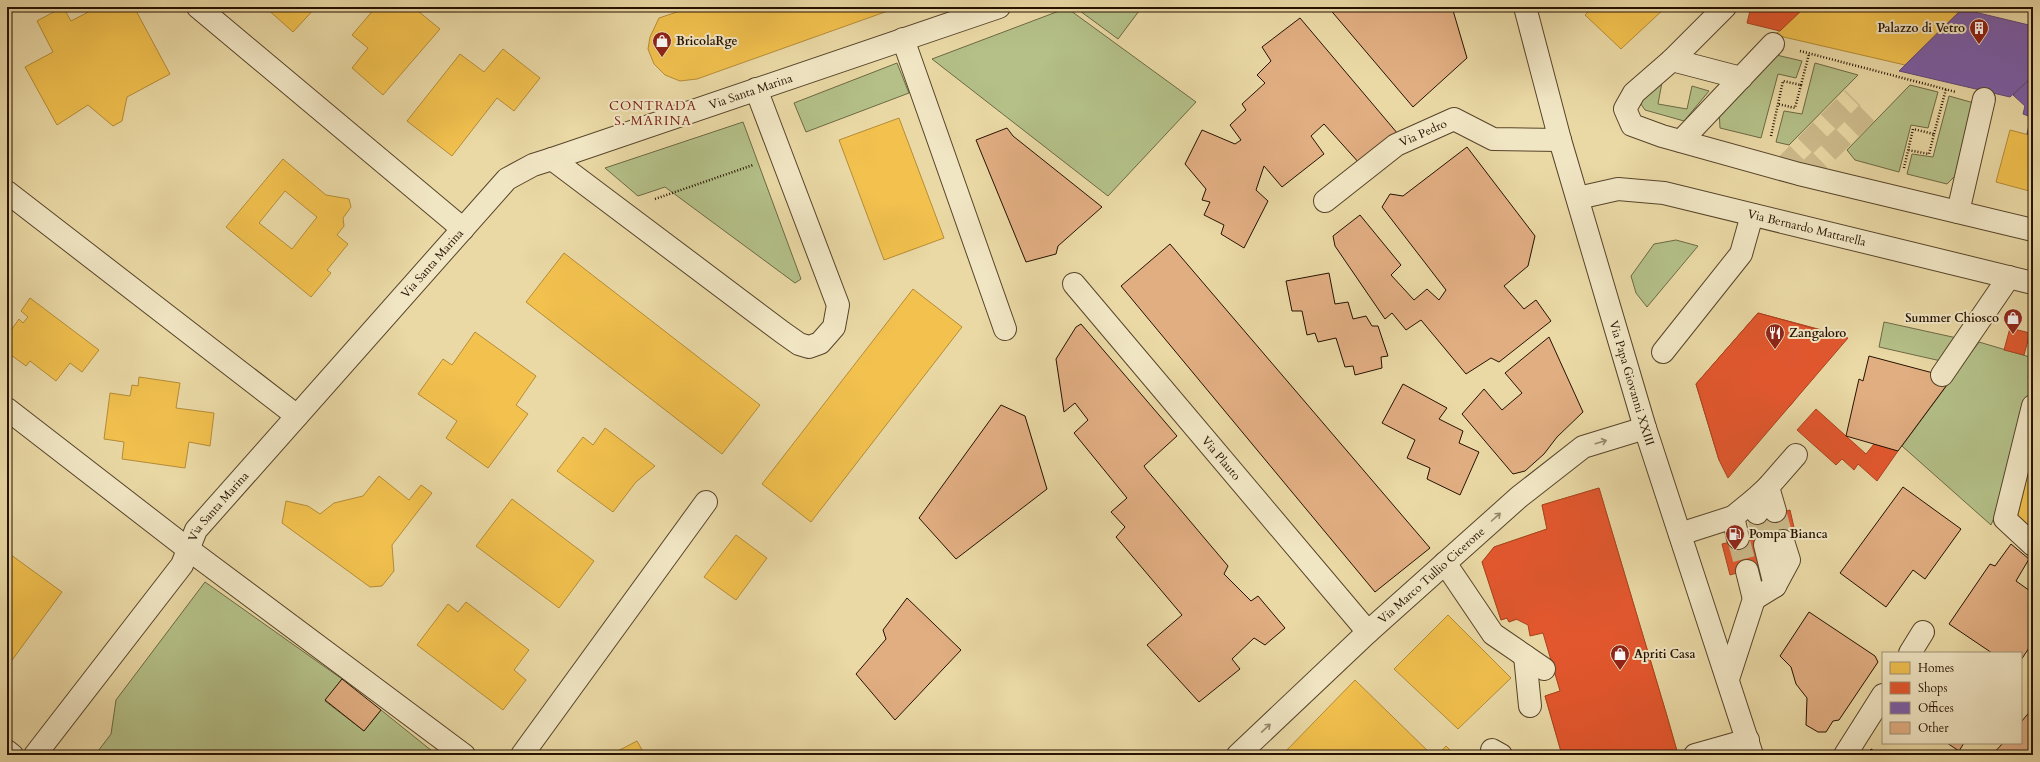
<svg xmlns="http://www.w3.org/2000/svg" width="2040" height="762" font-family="Cardo,serif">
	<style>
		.green { fill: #b4c088; stroke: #6d6944 }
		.homes { fill: #f2c14e; stroke: #b58c37; fill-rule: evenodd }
		.shops { fill: #e4572e; stroke: #ab4220 }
		.offices { fill: #7b5ea7; stroke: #624775 }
		.building { fill: #e1ae82; stroke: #261201 }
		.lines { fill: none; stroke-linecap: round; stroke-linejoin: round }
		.minor-tunnel { stroke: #cdbb8c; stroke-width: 22; stroke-dasharray: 22 11; stroke-linecap: butt }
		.minor-casing { stroke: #57442a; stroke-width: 24 }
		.path { stroke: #261201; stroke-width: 2.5; stroke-dasharray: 1 2; stroke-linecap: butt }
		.minor { stroke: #f1e6c4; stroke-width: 22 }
		.oneway { stroke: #96876c }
		.labels { text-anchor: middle; stroke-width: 4; stroke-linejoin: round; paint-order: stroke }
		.poi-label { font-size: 12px; font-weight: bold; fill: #261201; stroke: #f1e6c4; text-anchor: start }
		.street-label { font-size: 12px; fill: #261201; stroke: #f1e6c4 }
		.neighbourhood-label { font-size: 13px; letter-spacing: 1px; fill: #7a1f14; stroke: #f1e6c4 }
	</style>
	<rect width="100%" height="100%" fill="#ead9a5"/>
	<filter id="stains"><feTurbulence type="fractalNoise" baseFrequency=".005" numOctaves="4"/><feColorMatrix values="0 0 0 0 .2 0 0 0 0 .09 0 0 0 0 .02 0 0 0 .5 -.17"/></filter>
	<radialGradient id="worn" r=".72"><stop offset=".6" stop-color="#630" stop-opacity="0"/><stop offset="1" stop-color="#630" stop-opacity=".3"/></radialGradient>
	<g class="green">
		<path d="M 1078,7 L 1142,7 L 1118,39 L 1076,8 Z"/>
		<path d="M 1067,8 L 1196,102 L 1108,196 L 932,59 Z"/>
		<path d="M 1772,54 L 1802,61 L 1796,78 L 1778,74 L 1761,138 L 1720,128 L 1719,109 Z"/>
		<path d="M 897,63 L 909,93 L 806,132 L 794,103 Z"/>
		<path d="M 1815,63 L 1858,75 L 1789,145 L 1776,142 L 1784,111 L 1802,114 Z"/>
		<path d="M 1663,77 L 1658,104 L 1687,109 L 1692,86 L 1709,91 L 1684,121 L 1645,110 L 1641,104 L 1644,96 Z"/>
		<path d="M 1910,85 L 1938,92 L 1928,128 L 1911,125 L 1899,172 L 1855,160 L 1847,150 Z"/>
		<path d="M 1949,96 L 1974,103 L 1957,174 L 1947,184 L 1907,174 L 1912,154 L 1933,157 Z"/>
		<path d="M 743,122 L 801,279 L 795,283 L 665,187 L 638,196 L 605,168 Z"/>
		<path d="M 1676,240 L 1698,246 L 1647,307 L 1636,293 L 1631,276 L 1654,244 Z"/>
		<path d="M 1884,322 L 1957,338 L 1941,361 L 1879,347 Z"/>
		<path d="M 1979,342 L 2033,358 L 2028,378 L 2032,381 L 2005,492 L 1991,525 L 1902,446 Z"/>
		<path d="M 205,582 L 342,679 L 325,701 L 364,731 L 381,710 L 437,755 L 95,755 L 111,734 L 116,700 Z"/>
	</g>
	<g class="homes">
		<path d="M 63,7 L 71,21 L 98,7 L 134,7 L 170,74 L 127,97 L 122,121 L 113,126 L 88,105 L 57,125 L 25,67 L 53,52 L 37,21 Z"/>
		<path d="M 265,7 L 316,7 L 293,32 Z"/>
		<path d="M 376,7 L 413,7 L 440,29 L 383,95 L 352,68 L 368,48 L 352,35 Z"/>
		<path d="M 675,7 L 899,7 L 697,79 L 680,81 L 665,75 L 654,64 L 648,49 L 650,37 L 659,18 L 677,12 Z"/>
		<path d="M 1593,7 L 1666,7 L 1621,49 L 1585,15 Z"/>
		<path d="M 1805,7 L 1964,7 L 1905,65 L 1775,35 Z"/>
		<path d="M 503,49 L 540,78 L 514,111 L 497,98 L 452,156 L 407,121 L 460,54 L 484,72 Z"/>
		<path d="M 899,118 L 944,238 L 884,260 L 839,140 Z"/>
		<path d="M 2010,130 L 2033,136 L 2033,192 L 1996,182 Z"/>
		<path d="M 283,159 L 326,195 L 349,199 L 351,207 L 343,218 L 344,226 L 337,235 L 348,244 L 327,270 L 331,273 L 311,297 L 226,227 ZM 285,191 L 317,217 L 292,249 L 259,223 Z"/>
		<path d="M 564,253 L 760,405 L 722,454 L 526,302 Z"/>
		<path d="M 913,289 L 962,327 L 811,522 L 762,484 Z"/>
		<path d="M 30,298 L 99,350 L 82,372 L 70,363 L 56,381 L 30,361 L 26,366 L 7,352 L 12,346 L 7,342 L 7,336 L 19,319 L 23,323 L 28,317 L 21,311 Z"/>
		<path d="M 475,332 L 536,376 L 516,405 L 528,414 L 488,468 L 446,438 L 457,421 L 418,394 L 443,359 L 452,365 Z"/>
		<path d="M 139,377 L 180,383 L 176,408 L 214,413 L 210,446 L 189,442 L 185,468 L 122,459 L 124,442 L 104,439 L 110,393 L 130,396 L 132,385 L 138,386 Z"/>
		<path d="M 605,428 L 655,466 L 636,482 L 613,512 L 557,471 L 583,437 L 593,445 Z"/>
		<path d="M 2033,451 L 2033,533 L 2017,519 Z"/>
		<path d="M 379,476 L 409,500 L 421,485 L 432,493 L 392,545 L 394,571 L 382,586 L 370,587 L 282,523 L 286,501 L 308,506 L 320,514 L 334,503 L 363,496 Z"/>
		<path d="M 1599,488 L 1667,716 L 1677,751 L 1662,755 L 1562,755 L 1545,696 L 1588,682 L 1564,604 L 1509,622 L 1507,618 L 1501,620 L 1482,562 L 1494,547 L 1547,529 L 1542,505 Z"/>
		<path d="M 512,499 L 594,561 L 559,608 L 476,546 Z"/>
		<path d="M 736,535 L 767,558 L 736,600 L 704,577 Z"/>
		<path d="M 7,552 L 62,592 L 7,667 Z"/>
		<path d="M 466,602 L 529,650 L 514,670 L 526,680 L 503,710 L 417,645 L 448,604 L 458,612 Z"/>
		<path d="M 1448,615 L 1511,678 L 1458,729 L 1394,669 Z"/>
		<path d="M 1355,680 L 1432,755 L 1282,755 Z"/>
		<path d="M 637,741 L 645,755 L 610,755 Z"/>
		<path d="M 1446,746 L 1455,755 L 1438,755 Z"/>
	</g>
	<g class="shops">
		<path d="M 1751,7 L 1805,7 L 1780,31 L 1747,23 Z"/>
		<path d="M 1758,313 L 1833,333 L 1829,360 L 1818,357 L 1813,379 L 1797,378 L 1790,386 L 1795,400 L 1787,409 L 1770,408 L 1764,416 L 1766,433 L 1745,438 L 1749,453 L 1719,460 L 1696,384 Z"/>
		<path d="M 1758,313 L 1848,338 L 1728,478 L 1719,460 L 1696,384 Z"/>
		<path d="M 2010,328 L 2030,333 L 2024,355 L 2004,350 Z"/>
		<path d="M 1816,409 L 1866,454 L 1874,444 L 1898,451 L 1877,481 L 1858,464 L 1854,470 L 1842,459 L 1836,465 L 1797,430 Z"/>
		<path d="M 1599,488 L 1667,716 L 1677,751 L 1662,755 L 1562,755 L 1545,696 L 1560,691 L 1543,633 L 1530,636 L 1528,625 L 1516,619 L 1509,622 L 1507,618 L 1501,620 L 1482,562 L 1494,547 L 1547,529 L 1542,505 Z"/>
		<path d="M 1790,510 L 1796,536 L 1762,545 L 1767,564 L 1730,575 L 1722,544 L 1758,535 L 1754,519 Z"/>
	</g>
	<g class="offices">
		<path d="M 1962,9 L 2033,26 L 2033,76 L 2010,97 L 1899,71 Z"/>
		<path d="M 2033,76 L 2033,136 L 2027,134 L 2031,117 L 2023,114 L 2025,106 L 2013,95 Z"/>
	</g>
	<g class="building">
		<path d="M 1328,7 L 1452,7 L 1467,58 L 1413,107 Z"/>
		<path d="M 1300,18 L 1398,134 L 1360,164 L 1324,124 L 1311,136 L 1324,154 L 1282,187 L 1264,166 L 1256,190 L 1268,201 L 1244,248 L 1221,234 L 1224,225 L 1204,215 L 1210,202 L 1202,200 L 1206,189 L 1185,164 L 1202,130 L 1235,144 L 1241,140 L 1230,125 L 1246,110 L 1242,104 L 1265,83 L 1257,75 L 1271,61 L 1262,47 Z"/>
		<path d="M 1007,128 L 1013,136 L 1102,207 L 1058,246 L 1056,254 L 1026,262 L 976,140 Z"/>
		<path d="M 1467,147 L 1535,236 L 1528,266 L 1504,286 L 1524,309 L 1536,300 L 1551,321 L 1499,362 L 1491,358 L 1466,374 L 1421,320 L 1406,330 L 1392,313 L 1385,319 L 1335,246 L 1333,236 L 1360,215 L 1401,265 L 1391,275 L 1414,300 L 1427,289 L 1439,300 L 1446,290 L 1382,207 L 1390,194 L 1403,196 Z"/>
		<path d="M 1170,244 L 1430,548 L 1375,592 L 1121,286 Z"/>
		<path d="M 1329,273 L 1335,304 L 1348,302 L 1353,319 L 1366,316 L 1372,326 L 1378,326 L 1388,356 L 1381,357 L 1382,368 L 1355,375 L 1353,366 L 1345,367 L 1336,338 L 1318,342 L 1315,333 L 1307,335 L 1302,311 L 1292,311 L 1286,281 Z"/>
		<path d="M 1081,324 L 1177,436 L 1144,466 L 1146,469 L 1228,566 L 1224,574 L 1251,601 L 1258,596 L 1285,628 L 1265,645 L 1254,638 L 1232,659 L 1240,669 L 1199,702 L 1147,645 L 1182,615 L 1116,537 L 1125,527 L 1111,512 L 1127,498 L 1074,433 L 1088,420 L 1075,403 L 1064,412 L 1056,359 L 1076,327 Z"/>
		<path d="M 1549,337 L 1583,412 L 1557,437 L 1544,454 L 1525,471 L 1513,474 L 1462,414 L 1484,389 L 1502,410 L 1522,393 L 1505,373 Z"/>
		<path d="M 1869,356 L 1952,378 L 1898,451 L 1846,436 L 1859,379 L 1863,381 Z"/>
		<path d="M 1403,384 L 1447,408 L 1439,419 L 1463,431 L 1459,443 L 1479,452 L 1460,495 L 1427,479 L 1430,468 L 1407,458 L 1415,440 L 1382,423 Z"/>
		<path d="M 1001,405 L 1025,416 L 1047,489 L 956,559 L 919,518 Z"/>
		<path d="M 1903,487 L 1961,529 L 1925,579 L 1913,570 L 1886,607 L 1840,573 Z"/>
		<path d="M 2011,544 L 2029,559 L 2016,581 L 2033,593 L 2033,642 L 2021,660 L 2021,653 L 1992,653 L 1949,624 L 1990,564 L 1995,566 Z"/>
		<path d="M 907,598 L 961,650 L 895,720 L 856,674 L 886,639 L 883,630 Z"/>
		<path d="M 1809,612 L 1875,656 L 1878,662 L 1839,720 L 1833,721 L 1826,732 L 1818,732 L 1806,725 L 1807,698 L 1796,684 L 1791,667 L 1780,656 Z"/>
		<path d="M 342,679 L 381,710 L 364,731 L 325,700 Z"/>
		<path d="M 2033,708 L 2033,755 L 1992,755 L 2003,743 L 2021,743 L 2021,722 Z"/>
		<path d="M 1947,743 L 1964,743 L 1959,751 Z"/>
		<path d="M 1871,749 L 1881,755 L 1867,755 Z"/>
	</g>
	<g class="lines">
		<g class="minor-tunnel">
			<path d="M 1782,169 L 1853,98"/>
			<path d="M 1804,175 L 1872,108"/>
			<path d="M 1775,511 L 1783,541"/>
			<path d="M 1758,516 L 1765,545"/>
			<path d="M 1738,538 L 1747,571"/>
		</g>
		<g class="minor-casing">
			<g id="minor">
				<path d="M 198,7 L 463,229"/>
				<path id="s1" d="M 1525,7 L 1560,140 L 1645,428 L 1752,755"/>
				<path d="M 1725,7 L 1672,60 L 1634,93 L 1625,109 L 1632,125 L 1662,136 L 1799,174 L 2033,230"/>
				<path d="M 903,39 L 1005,329"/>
				<path d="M 1672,60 L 1741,78"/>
				<path d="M 1681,141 L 1773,44"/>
				<path d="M 552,159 L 782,332 L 799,344 L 809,347 L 820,343 L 834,327 L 838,305 L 756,89"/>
				<path d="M 7,192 L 297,416"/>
				<path id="s2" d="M 1578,198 L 1618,189 L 1664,193 L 2033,283"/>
				<path id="s3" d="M 1325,201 L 1396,145 L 1454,119 L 1493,139 L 1560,140"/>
				<path d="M 1958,212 L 1984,99"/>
				<path id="s4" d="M 1074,284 L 1368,632"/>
				<path d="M 1663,352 L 1741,254 L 1752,215"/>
				<path d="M 1942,375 L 2009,277"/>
				<path d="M 2033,406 L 2005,519 L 2033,545"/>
				<path d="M 7,409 L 188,549 L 464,755"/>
				<path d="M 1768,487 L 1796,455"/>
				<path d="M 1757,513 L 1755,499 L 1768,487 L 1775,511"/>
				<path d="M 1733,517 L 1738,538"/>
				<path d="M 1680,534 L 1733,517 L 1755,499"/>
				<path d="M 1445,563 L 1493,634 L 1544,669"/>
				<path d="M 1747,571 L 1754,599 L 1775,586 L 1765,545"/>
				<path d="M 1775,586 L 1789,560 L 1783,541"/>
				<path d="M 1910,653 L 1923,632"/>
				<path d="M 1525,656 L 1530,706"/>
				<path d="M 1728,679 L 1754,599"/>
				<path d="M 1492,750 L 1501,755"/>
				<path d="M 7,751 L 12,755"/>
				<path id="s5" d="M 35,755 L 182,565 L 196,530 L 507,179 L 533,165 L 552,159 L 999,7"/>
				<path d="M 522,755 L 706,502"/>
				<path id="s6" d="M 1238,755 L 1368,632 L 1519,497 L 1583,447 L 1645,428"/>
				<path d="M 1695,755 L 1748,740"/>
				<path d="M 1845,755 L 1883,695"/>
			</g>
		</g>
		<g class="path">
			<path d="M 1800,51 L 1956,92"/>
			<path d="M 1801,85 L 1809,54"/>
			<path d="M 1934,134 L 1946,89"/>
			<path d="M 1771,136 L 1783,81 L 1801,85 L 1795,108 L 1778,104"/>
			<path d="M 1904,168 L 1913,129 L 1934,134 L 1929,154 L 1908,150"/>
			<path d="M 655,199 L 753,165"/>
		</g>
		<use href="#minor" class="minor"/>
	</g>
	<defs><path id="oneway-shaft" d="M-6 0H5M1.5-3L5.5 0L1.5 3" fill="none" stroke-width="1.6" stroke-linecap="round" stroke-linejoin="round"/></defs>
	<g class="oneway">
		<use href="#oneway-shaft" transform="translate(1601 442) rotate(-17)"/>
		<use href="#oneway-shaft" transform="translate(1496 517) rotate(-42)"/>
		<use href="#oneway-shaft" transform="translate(1266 728) rotate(-43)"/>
	</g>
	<defs>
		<g id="building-pin" transform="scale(1)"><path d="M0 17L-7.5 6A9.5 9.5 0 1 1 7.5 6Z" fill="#8f2418" stroke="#f1e6c4"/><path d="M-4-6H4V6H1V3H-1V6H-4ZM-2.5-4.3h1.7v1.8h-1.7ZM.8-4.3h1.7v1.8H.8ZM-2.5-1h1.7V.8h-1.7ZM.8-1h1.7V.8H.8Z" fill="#fff"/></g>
		<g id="shop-pin" transform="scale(1)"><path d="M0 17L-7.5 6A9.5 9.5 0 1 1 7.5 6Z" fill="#8f2418" stroke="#f1e6c4"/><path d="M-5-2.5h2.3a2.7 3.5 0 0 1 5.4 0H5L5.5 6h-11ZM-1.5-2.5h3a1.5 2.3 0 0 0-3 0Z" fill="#fff"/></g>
		<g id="restaurant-pin" transform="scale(1)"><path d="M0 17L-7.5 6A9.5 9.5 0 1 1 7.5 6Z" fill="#8f2418" stroke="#f1e6c4"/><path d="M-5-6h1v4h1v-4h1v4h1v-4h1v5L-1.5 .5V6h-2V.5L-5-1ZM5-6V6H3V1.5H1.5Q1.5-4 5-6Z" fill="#fff"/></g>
		<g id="fuel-pin" transform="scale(1)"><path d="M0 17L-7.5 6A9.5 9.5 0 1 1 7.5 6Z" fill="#8f2418" stroke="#f1e6c4"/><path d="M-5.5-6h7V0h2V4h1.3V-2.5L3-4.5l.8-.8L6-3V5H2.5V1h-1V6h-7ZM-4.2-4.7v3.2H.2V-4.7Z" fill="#fff"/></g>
	</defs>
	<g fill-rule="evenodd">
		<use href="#building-pin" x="1979" y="28"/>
		<use href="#shop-pin" x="662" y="41"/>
		<use href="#shop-pin" x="2013" y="318"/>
		<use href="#restaurant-pin" x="1775" y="333"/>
		<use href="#fuel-pin" x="1735" y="534"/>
		<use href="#shop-pin" x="1620" y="654"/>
	</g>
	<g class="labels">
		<g class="poi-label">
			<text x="1965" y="32" text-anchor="end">Palazzo di Vetro</text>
			<text x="676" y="45">BricolaRge</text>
			<text x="1999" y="322" text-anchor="end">Summer Chiosco</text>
			<text x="1789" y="337">Zangaloro</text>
			<text x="1749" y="538">Pompa Bianca</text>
			<text x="1634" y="658">Apriti Casa</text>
		</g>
		<g class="street-label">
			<text dy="4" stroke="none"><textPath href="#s5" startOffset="1006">Via Santa Marina</textPath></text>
			<text dy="4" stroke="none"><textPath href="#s3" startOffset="120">Via Pedro</textPath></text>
			<text dy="4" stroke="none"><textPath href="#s2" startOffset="234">Via Bernardo Mattarella</textPath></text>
			<text dy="4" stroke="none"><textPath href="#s5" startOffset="634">Via Santa Marina</textPath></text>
			<text dy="4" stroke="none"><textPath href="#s1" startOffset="391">Via Papa Giovanni XXIII</textPath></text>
			<text dy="4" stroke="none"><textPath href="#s4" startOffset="228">Via Plauto</textPath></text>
			<text dy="4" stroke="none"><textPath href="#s5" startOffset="310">Via Santa Marina</textPath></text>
			<text dy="4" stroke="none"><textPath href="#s6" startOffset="264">Via Marco Tullio Cicerone</textPath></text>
		</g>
		<g class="neighbourhood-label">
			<text x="653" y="110">CONTRADA<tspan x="653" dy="15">S. MARINA</tspan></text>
		</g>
	</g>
	<rect width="2040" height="762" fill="none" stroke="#ead9a5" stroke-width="24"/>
	<rect x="8" y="8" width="2024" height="746" fill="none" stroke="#261201" stroke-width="2"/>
	<rect x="12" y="12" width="2016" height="738" fill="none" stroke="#261201"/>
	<rect x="1882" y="652" width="140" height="92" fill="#f1e6c4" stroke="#a09176"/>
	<rect x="1890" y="662" width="20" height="12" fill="#f2c14e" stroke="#a09176"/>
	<text x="1918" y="672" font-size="12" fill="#261201">Homes</text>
	<rect x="1890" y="682" width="20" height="12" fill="#e4572e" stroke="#a09176"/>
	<text x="1918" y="692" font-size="12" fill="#261201">Shops</text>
	<rect x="1890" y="702" width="20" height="12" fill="#7b5ea7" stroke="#a09176"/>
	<text x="1918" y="712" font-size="12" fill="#261201">Offices</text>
	<rect x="1890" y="722" width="20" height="12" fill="#e1ae82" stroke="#a09176"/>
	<text x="1918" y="732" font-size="12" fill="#261201">Other</text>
	<rect width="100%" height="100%" filter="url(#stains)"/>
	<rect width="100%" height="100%" fill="url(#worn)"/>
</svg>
